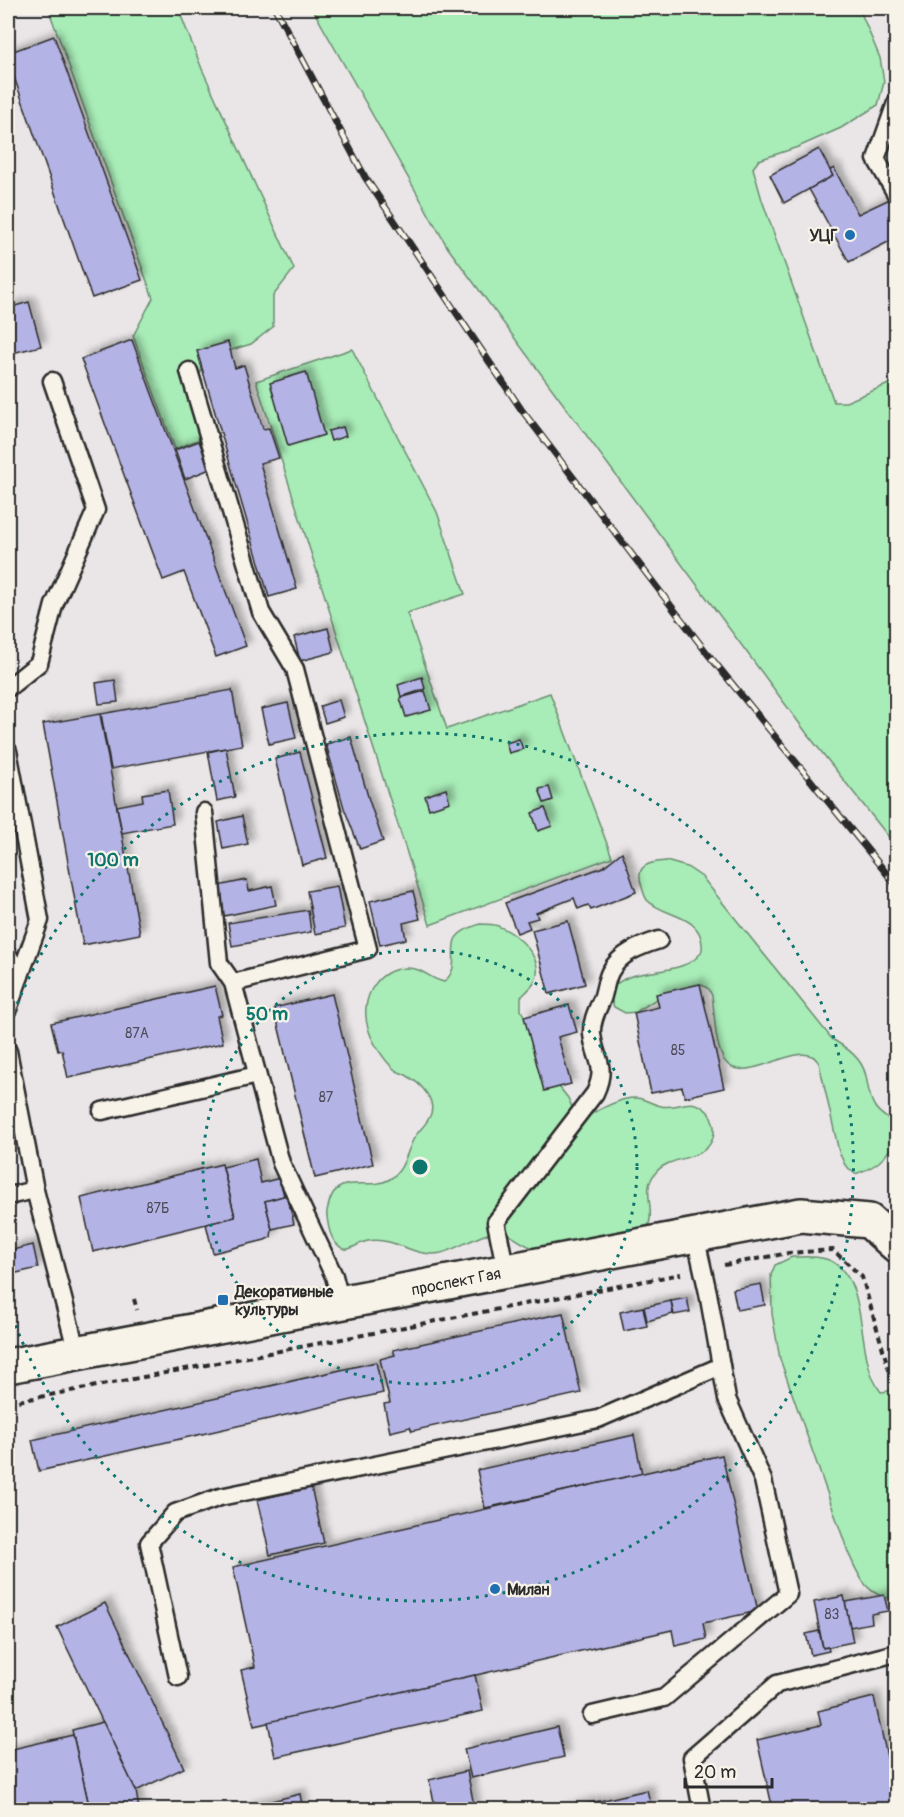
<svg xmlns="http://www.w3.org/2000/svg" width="904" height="1817" font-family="Pangolin,sans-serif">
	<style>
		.green { fill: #a8ecb7; stroke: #6a8c71; stroke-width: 1.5 }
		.building { fill: #b4b3e5; stroke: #2b2b2b; stroke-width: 1.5; filter: url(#shadow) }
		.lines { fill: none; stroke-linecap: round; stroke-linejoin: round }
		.lane-casing { stroke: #2b2b2b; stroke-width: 21 }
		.street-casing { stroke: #2b2b2b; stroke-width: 38 }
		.path { stroke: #2b2b2b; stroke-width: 4; stroke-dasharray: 6 4.5; stroke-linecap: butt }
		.lane { stroke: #f7f3e8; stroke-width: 16 }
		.street { stroke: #f7f3e8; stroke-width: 33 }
		.rail-casing { stroke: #2b2b2b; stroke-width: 7 }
		.rail { stroke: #f7f3e8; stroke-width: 4.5; stroke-dasharray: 14; stroke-linecap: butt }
		.ring { fill: none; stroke: #0f766e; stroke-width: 3; stroke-dasharray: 3 6 }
		.poi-dot { fill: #1f6fb2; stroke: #f7f3e8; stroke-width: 2 }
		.labels { text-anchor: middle; stroke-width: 4.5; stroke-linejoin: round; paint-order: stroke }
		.number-label { font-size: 14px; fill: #4d4d5a }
		.poi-label { font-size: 16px; font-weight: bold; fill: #2b2b2b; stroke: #f7f3e8; text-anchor: start }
		.street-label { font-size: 16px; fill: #2b2b2b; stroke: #f7f3e8 }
		.centre { fill: #0f766e; stroke: #f7f3e8; stroke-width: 3 }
		.ring-label { font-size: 18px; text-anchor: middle; font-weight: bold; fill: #0f766e; stroke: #f7f3e8; stroke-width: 4.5; stroke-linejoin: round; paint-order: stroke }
	</style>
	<defs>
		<filter id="shadow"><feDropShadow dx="5.5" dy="-5.5" stdDeviation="3" flood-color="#0004"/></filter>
	</defs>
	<rect width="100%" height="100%" fill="#eae6e7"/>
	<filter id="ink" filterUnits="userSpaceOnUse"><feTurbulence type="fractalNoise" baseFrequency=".0167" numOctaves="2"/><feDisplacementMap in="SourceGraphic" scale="12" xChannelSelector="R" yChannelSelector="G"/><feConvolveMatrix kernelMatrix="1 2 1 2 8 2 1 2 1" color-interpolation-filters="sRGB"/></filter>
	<g filter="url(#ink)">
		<g class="green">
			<path d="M 48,8 L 178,8 L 202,69 L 294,269 L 273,296 L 273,327 L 251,344 L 205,358 L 198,382 L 205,437 L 175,449 L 133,336 L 153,298 Z"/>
			<path d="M 312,8 L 859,8 L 880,58 L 884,82 L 878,105 L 841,128 L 798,147 L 759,160 L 753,168 L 762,200 L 834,402 L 846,402 L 896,381 L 896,846 L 808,735 L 448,248 Z"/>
			<path d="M 352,349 L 437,512 L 465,594 L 407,613 L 447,729 L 550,693 L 612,857 L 430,925 L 256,381 Z"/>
			<path d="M 666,861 L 687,867 L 702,877 L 832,1039 C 847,1048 862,1058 866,1076 C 868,1086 869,1098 875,1107 C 880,1115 890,1119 896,1125 C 896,1151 879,1167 855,1174 L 845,1165 L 839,1152 L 819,1063 C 817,1061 815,1057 812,1056 C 789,1045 737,1091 722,1056 C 714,1038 715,1015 712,996 L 709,989 L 702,985 L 661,996 L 636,1012 L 625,1013 L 614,1007 L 610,997 L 613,986 C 618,983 623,979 629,977 C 648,970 690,972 701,952 C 703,948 702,948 702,944 C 700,914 663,917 647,900 C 645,897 643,891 642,887 C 634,865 649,862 666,861 Z"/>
			<path d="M 480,924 C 486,924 493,924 498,926 C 518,934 547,960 534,983 C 531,988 525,993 521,997 L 521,1010 L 542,1051 L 553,1079 L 568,1098 L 572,1107 L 572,1114 L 584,1118 C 597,1111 612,1102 626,1099 C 642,1095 647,1103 661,1106 C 678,1110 692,1094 708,1112 C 712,1117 715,1126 714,1133 C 710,1162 673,1154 657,1171 C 640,1189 655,1206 649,1224 C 648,1227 646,1229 644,1232 C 610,1239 573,1252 538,1249 C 522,1247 512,1233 501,1232 C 486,1230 458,1249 441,1253 C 422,1257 407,1247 389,1242 C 380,1240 370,1239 362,1243 C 353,1246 347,1254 338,1245 C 330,1239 328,1226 327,1216 C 326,1211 328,1208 329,1203 C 337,1171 370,1192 390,1179 C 404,1170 406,1154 413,1140 C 417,1132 425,1126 429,1118 C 439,1101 420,1083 406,1075 C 402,1073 397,1072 394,1069 C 384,1060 373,1043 369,1031 C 357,999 379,962 415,969 C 425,971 432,980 444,982 C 460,968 450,954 455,940 C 459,931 472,927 480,924 Z"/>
			<path d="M 792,1257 C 804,1257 822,1255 833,1262 C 871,1285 854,1358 881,1392 L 889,1391 L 896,1382 L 896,1599 C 866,1597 859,1577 848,1552 L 780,1359 L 772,1314 L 771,1275 L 775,1265 Z"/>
		</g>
		<g class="building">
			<path d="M 54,36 L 142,280 L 92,298 L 8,60 L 8,53 Z"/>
			<path d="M 819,149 L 833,176 L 784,203 L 770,175 Z"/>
			<path d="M 834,168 L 858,214 L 894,197 L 896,201 L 896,238 L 849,262 L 809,189 L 833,176 L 830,170 Z"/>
			<path d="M 29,302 L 41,346 L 8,354 L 8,308 Z"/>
			<path d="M 132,340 L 246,646 L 216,657 L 184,572 L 163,580 L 81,359 Z"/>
			<path d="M 228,342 L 235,368 L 244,365 L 263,429 L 269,428 L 279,458 L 260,463 L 297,589 L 269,597 L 197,351 Z"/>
			<path d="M 306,372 L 324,435 L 288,446 L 270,383 Z"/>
			<path d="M 343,427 L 346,436 L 331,441 L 328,431 Z"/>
			<path d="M 199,441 L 210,469 L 185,479 L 175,450 Z"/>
			<path d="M 328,628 L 334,652 L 300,661 L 294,637 Z"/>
			<path d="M 422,677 L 425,689 L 401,697 L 398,685 Z"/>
			<path d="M 115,680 L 118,702 L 99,704 L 96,683 Z"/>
			<path d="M 232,690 L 242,745 L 111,769 L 101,714 Z"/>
			<path d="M 425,691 L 431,710 L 406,717 L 400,698 Z"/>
			<path d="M 339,700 L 344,717 L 325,723 L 320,706 Z"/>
			<path d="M 288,703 L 296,738 L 269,744 L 261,709 Z"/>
			<path d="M 100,714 L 140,934 L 83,945 L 43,724 Z"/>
			<path d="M 351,737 L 369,800 L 383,841 L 360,849 L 344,808 L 326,744 Z"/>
			<path d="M 519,739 L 523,749 L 509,753 L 506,743 Z"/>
			<path d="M 226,748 L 235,797 L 217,801 L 208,752 Z"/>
			<path d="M 300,752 L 327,858 L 302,865 L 275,759 Z"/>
			<path d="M 549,787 L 553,800 L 544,803 L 539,789 Z"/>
			<path d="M 446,789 L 450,802 L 429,809 L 425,796 Z"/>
			<path d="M 168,790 L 173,824 L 122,833 L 117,806 L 143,801 L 142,794 Z"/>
			<path d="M 545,808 L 552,826 L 538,831 L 532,813 Z"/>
			<path d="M 242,816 L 248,844 L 223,849 L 218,822 Z"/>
			<path d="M 622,852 L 636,892 L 591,910 L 588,905 L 578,909 L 574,898 L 536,913 L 538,918 L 527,921 L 530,928 L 517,933 L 505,903 L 603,867 Z"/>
			<path d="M 247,880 L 249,891 L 272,886 L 276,905 L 224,916 L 218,886 Z"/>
			<path d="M 337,886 L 345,928 L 315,934 L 307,891 Z"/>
			<path d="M 413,891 L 420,919 L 403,923 L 406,939 L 380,945 L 370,901 Z"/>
			<path d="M 308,910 L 311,932 L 232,946 L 228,923 Z"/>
			<path d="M 568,921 L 585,984 L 549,994 L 532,930 Z"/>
			<path d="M 700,984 L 724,1088 L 685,1097 L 682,1087 L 651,1093 L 634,1013 L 659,1007 L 656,994 Z"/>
			<path d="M 215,986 L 222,1015 L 217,1016 L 223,1043 L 68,1078 L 62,1050 L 58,1051 L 51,1023 Z"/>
			<path d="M 332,994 L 373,1164 L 315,1178 L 274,1008 Z"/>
			<path d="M 569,1005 L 577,1032 L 558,1037 L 571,1084 L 544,1091 L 524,1017 Z"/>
			<path d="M 256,1159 L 261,1183 L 280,1178 L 284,1196 L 265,1201 L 272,1229 L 271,1237 L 265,1240 L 213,1253 L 206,1224 L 235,1217 L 223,1167 Z"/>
			<path d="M 222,1164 L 235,1217 L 93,1252 L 81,1198 Z"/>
			<path d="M 287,1195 L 294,1224 L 272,1229 L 265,1201 Z"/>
			<path d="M 33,1245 L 38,1268 L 8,1275 L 8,1251 Z"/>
			<path d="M 761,1284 L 765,1305 L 737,1310 L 733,1289 Z"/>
			<path d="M 687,1298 L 690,1312 L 674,1315 L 671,1301 Z"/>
			<path d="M 671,1301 L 673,1314 L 647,1321 L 644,1307 Z"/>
			<path d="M 643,1307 L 647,1326 L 624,1331 L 620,1312 Z"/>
			<path d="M 563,1313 L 581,1393 L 412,1431 L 410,1427 L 390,1432 L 384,1404 L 390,1403 L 380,1359 L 395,1355 L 393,1350 Z"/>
			<path d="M 376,1362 L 383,1393 L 39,1471 L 32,1440 Z"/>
			<path d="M 634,1435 L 642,1474 L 485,1508 L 477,1470 Z"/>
			<path d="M 722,1455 L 758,1611 L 703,1623 L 706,1639 L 675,1646 L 672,1630 L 254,1726 L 241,1670 L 255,1667 L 233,1567 Z"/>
			<path d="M 311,1487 L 324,1543 L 270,1555 L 257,1500 Z"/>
			<path d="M 884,1595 L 888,1611 L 871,1614 L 872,1623 L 850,1627 L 845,1602 Z"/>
			<path d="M 844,1596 L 853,1642 L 823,1648 L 814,1602 Z"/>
			<path d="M 105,1603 L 184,1768 L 136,1791 L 57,1627 Z"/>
			<path d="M 819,1631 L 823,1648 L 828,1647 L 829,1651 L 811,1655 L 806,1634 Z"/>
			<path d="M 475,1675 L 483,1711 L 275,1757 L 268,1722 Z"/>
			<path d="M 874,1697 L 896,1798 L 896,1810 L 773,1810 L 757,1740 L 821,1725 L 818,1711 Z"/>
			<path d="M 103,1722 L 136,1791 L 139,1809 L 90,1810 L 72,1730 Z"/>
			<path d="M 557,1727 L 564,1757 L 471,1778 L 464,1749 Z"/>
			<path d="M 73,1735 L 90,1810 L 8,1810 L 8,1750 Z"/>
			<path d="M 467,1771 L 475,1810 L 436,1810 L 429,1780 Z"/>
			<path d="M 647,1790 L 652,1810 L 561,1810 Z"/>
			<path d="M 300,1794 L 303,1810 L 248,1810 L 247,1807 Z"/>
		</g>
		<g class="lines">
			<g class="lane-casing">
				<g id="lane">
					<path d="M 896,103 L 876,159 L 896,194"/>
					<path d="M 189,371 L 261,612 L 295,669 L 368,949 L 233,983"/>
					<path d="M 8,688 L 39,663 L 54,605 L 96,510 L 52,381"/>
					<path d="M 8,751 L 40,920 L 8,1009"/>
					<path d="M 204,812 L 219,963 L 233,983 L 281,1163 L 334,1276 L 341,1303"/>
					<path d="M 8,955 L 20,976"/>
					<path d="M 8,1051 L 35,1190 L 77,1353"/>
					<path d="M 102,1111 L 257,1075"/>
					<path d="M 8,1196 L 35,1190"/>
					<path d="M 506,1271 L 496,1222 L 595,1093 C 608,1064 595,1061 592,1034 C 591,1022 597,1010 602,999 C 605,990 606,980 610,972 C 620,953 640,946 659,940"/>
					<path d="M 178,1677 L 149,1543 L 175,1513 L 220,1497 L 598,1419 L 721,1366"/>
					<path d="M 592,1715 L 664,1698 L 788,1594 L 763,1480 L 727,1399 L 708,1293 L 695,1235"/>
					<path d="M 702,1810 L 692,1758 L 777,1684 L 896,1653"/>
				</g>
			</g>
			<g class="street-casing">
				<path id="street" d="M 8,1366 L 801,1215 L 869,1221 L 896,1245"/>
			</g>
			<g class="path">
				<path d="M 724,1265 L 789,1253 L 833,1250 L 862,1277 L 896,1394"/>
				<path d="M 134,1299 L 137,1310"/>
				<path d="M 8,1403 L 681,1274"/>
			</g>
			<use href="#lane" class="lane"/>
			<use href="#street" class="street"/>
			<g class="rail-casing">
				<path id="rail" d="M 275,8 L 365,177 L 521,409 L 707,653 L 896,885"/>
			</g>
			<use href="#rail" class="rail"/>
		</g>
	</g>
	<g class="ring">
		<circle cx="420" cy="1167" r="217"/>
		<path d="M8 1029A434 434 0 1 1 8 1305"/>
	</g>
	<g class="poi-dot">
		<circle cx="850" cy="235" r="6"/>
		<rect x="217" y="1294" width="12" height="12" rx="3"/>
		<circle cx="495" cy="1589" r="6"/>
	</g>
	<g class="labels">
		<g class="number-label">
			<text x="137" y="1038">87А</text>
			<text x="678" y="1055">85</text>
			<text x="326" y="1102">87</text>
			<text x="158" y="1213">87Б</text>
			<text x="832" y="1619">83</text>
		</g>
		<g class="poi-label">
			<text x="838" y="241" text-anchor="end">УЦГ</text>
			<text x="235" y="1297">Декоративные<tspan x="235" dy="18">культуры</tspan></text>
			<text x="507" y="1595">Милан</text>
		</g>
		<g class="street-label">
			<text transform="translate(456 1281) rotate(-11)" y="6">проспект Гая</text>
		</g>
	</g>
	<circle cx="420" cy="1167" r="9" class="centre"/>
	<g class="ring-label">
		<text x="113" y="866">100 m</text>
		<text x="267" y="1020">50 m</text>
	</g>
	<rect width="904" height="1817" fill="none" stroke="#f7f3e8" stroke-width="30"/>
	<rect x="15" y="15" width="874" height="1787" fill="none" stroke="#2b2b2b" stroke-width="2" filter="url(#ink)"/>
	<path d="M685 1778v9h87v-9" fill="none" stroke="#2b2b2b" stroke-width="3"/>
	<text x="694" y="1778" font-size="18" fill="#2b2b2b" stroke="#f7f3e8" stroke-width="4.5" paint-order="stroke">20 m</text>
</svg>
